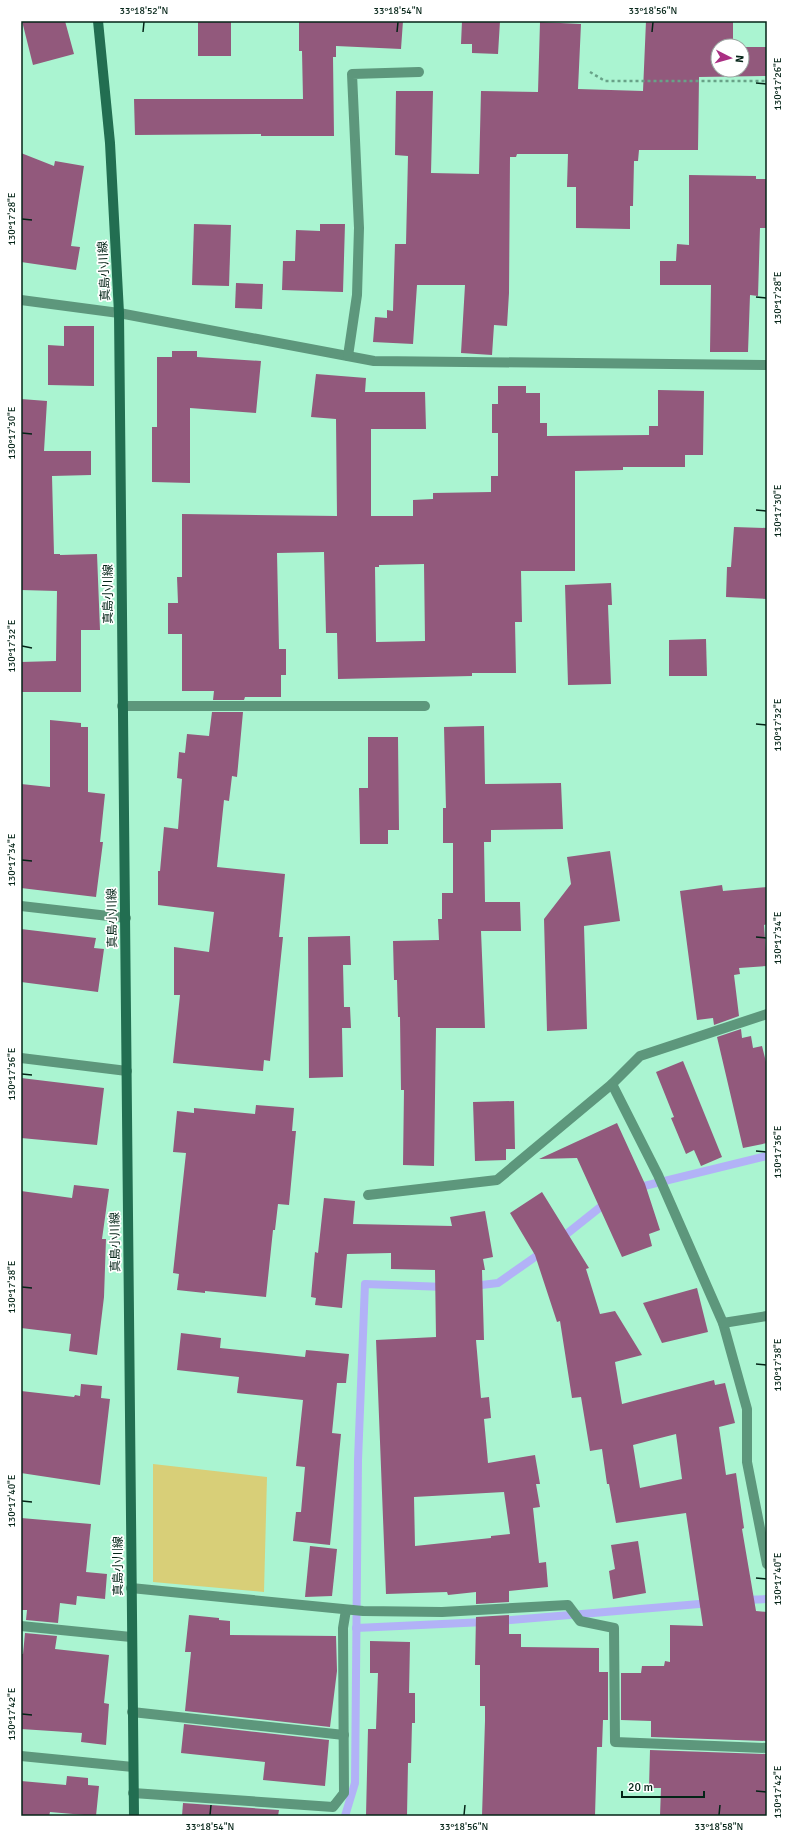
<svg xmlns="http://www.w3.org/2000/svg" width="788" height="1837" font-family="Signika,'Noto Sans JP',sans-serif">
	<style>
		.green { fill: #d8cf78 }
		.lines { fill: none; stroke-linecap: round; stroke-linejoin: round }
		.stream { stroke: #b2b2f7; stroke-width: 8 }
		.building { fill: #92597c; fill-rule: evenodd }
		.path { stroke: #68a288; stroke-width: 2.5; stroke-dasharray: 3 3; stroke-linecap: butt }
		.street { stroke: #5d977c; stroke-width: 10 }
		.secondary { stroke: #226e51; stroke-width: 10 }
		.ticks { fill: none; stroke: #042417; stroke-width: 1.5 }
		.labels { text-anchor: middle; stroke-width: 3.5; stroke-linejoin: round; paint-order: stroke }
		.street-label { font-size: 12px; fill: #042417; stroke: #fff }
		.neatline { fill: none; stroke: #042417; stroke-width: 1.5 }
		.ticks-label { font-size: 10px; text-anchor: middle; fill: #042417 }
	</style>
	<rect width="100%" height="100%" fill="#aaf4d1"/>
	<path class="green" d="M 153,1464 L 267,1477 L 264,1592 L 153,1582 Z"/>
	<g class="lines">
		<g class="stream">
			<path d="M 636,1188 L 767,1156"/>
			<path d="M 559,1240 L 608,1201"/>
			<path d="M 473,1286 L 498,1283 L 545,1250"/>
			<path d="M 744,1600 L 767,1599"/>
			<path d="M 499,1621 L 711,1603"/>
			<path d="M 356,1628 L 485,1622"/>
			<path d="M 345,1816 L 355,1783 L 358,1460 L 365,1284 L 445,1287"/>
		</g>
	</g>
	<g class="building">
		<path d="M 22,21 L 65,21 L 74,54 L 33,65 Z"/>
		<rect x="198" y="21" width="33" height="35"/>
		<path d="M 299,21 L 403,21 L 401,49 L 336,46 L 336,57 L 333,57 L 334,136 L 261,136 L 261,134 L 135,135 L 134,99 L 303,99 L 302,51 L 299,51 Z"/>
		<path d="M 462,21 L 500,21 L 498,54 L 472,53 L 472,44 L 461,44 Z"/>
		<path d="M 646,21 L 733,21 L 733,46 L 718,46 L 718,70 L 742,70 L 742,47 L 767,47 L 767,76 L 699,77 L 698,150 L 639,150 L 638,161 L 634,161 L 633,206 L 630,206 L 630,229 L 576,228 L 576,187 L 567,187 L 568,154 L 517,154 L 516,157 L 510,157 L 509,293 L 507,326 L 494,325 L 492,355 L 461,353 L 465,285 L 417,285 L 413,344 L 373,342 L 375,317 L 387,318 L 387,310 L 393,311 L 395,244 L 406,244 L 408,156 L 395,155 L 396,91 L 433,91 L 431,173 L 479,174 L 481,91 L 538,92 L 540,22 L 581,24 L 578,89 L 643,91 Z"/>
		<path d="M 21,153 L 54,166 L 55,161 L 84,166 L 71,246 L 80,247 L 76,270 L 21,262 Z"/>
		<path d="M 689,175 L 756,176 L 756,179 L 767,179 L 767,228 L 760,228 L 758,296 L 750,295 L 748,352 L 710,352 L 711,285 L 660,285 L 660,261 L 676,261 L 677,244 L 689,245 Z"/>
		<path d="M 194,224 L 231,225 L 229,286 L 192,285 Z"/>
		<path d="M 320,224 L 345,224 L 343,292 L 282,290 L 283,261 L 295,261 L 296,230 L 320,231 Z"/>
		<path d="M 236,283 L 263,284 L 262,309 L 235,308 Z"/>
		<path d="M 64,326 L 94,326 L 94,386 L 48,385 L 48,345 L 64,346 Z"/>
		<path d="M 172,351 L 197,351 L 197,357 L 261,361 L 256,413 L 190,408 L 190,483 L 152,482 L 152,427 L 157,427 L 157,357 L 172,357 Z"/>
		<path d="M 316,374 L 366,378 L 365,392 L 425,392 L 426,429 L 371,429 L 371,516 L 413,516 L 413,500 L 433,499 L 433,493 L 491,492 L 491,476 L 498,476 L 498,433 L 492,433 L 492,404 L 498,404 L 498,386 L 526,386 L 526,393 L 540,393 L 540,423 L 547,423 L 547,436 L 649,435 L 649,426 L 658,426 L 658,390 L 704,391 L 703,455 L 685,455 L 685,467 L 623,467 L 623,470 L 575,471 L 575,571 L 521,571 L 522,622 L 515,622 L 516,673 L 472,673 L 472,676 L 338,679 L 337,633 L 326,633 L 324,552 L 277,553 L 279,649 L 286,649 L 286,675 L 281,675 L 281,697 L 245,697 L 244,700 L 213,700 L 214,691 L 182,691 L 182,634 L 168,634 L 168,603 L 178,603 L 177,577 L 182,577 L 182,514 L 337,516 L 336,419 L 311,417 ZM 424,564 L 425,641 L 376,642 L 375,567 L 379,567 L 379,565 Z"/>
		<path d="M 21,399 L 47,401 L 44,451 L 91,451 L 91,475 L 52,476 L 54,554 L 60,554 L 60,555 L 97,554 L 100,630 L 81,630 L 81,692 L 21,692 L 21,662 L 56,661 L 57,591 L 21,590 Z"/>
		<path d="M 734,527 L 767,528 L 767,599 L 726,597 L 727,567 L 731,567 Z"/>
		<path d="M 611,583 L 612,605 L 608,605 L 611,684 L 568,685 L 565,585 Z"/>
		<path d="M 706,639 L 707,676 L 669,676 L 669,640 Z"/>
		<path d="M 212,712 L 243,712 L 237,777 L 232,776 L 229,801 L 224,800 L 217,867 L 285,874 L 279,937 L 283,937 L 270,1061 L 264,1060 L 263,1071 L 173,1063 L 180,995 L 174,995 L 174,947 L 209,952 L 214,912 L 158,905 L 158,871 L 160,871 L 164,827 L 178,829 L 182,779 L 177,778 L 179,752 L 185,753 L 187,734 L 209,736 Z"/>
		<path d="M 50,720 L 81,723 L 81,727 L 88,727 L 88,792 L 105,794 L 100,842 L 103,842 L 96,897 L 21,888 L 21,784 L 50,787 Z"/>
		<path d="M 484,726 L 485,784 L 561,783 L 563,829 L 491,830 L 491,842 L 484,842 L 485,902 L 520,902 L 521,931 L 481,931 L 485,1028 L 436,1028 L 434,1166 L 403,1165 L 404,1090 L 401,1090 L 400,1017 L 398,1017 L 397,980 L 394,980 L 393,941 L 439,940 L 438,919 L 442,919 L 442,893 L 453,893 L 453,843 L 443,843 L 443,808 L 446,808 L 444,727 Z"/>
		<path d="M 368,737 L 398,737 L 399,830 L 388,830 L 388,844 L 360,844 L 359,788 L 368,788 Z"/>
		<path d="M 610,851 L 620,921 L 584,926 L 587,1029 L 547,1031 L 544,919 L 571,884 L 567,857 Z"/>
		<path d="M 722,885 L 723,891 L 767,887 L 767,924 L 764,925 L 767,966 L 739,968 L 740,974 L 734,975 L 739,1016 L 714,1025 L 713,1018 L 697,1020 L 680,891 Z"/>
		<path d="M 21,929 L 96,938 L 94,948 L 104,949 L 98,992 L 21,982 Z"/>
		<path d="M 350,936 L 351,965 L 343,965 L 344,1007 L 350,1007 L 351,1028 L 342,1028 L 343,1077 L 309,1078 L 308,937 Z"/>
		<path d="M 741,1029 L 742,1038 L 751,1036 L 753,1048 L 762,1046 L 767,1066 L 767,1143 L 743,1148 L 717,1037 Z"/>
		<path d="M 683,1061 L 722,1157 L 701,1166 L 694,1150 L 686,1154 L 671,1118 L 674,1117 L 656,1072 Z"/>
		<path d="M 21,1078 L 104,1088 L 97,1145 L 21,1138 Z"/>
		<path d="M 514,1101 L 515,1149 L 506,1149 L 506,1160 L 475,1161 L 473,1102 Z"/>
		<path d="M 256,1105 L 294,1108 L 292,1131 L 296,1131 L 289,1205 L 278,1204 L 275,1230 L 273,1230 L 266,1297 L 205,1291 L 205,1293 L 177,1290 L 179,1274 L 173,1273 L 186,1153 L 173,1152 L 177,1111 L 194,1113 L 194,1108 L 255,1114 Z"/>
		<path d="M 617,1123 L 645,1184 L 660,1230 L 649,1234 L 652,1246 L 622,1257 L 577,1158 L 539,1159 Z"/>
		<path d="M 74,1185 L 109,1189 L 102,1239 L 106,1239 L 104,1297 L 97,1355 L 69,1351 L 71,1334 L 21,1328 L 21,1191 L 72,1198 Z"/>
		<path d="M 542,1192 L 589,1268 L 586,1269 L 600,1314 L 615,1311 L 642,1355 L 615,1362 L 622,1404 L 714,1380 L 715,1385 L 725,1383 L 735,1423 L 719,1427 L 726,1475 L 736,1473 L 744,1528 L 742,1529 L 756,1611 L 767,1612 L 767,1741 L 651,1737 L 651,1721 L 621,1720 L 621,1673 L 641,1673 L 642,1666 L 664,1666 L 665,1661 L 670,1662 L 670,1625 L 703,1626 L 686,1513 L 616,1523 L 609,1484 L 607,1484 L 602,1449 L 590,1451 L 581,1397 L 572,1398 L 560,1321 L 557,1322 L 535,1255 L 510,1213 ZM 676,1434 L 682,1479 L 640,1488 L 633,1445 Z"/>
		<path d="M 324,1198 L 355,1201 L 353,1224 L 452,1226 L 450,1217 L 485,1211 L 493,1257 L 483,1259 L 485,1270 L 482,1270 L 484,1340 L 476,1340 L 481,1398 L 489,1397 L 491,1418 L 484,1419 L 488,1463 L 535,1455 L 540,1484 L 536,1484 L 540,1507 L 533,1508 L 539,1563 L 546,1562 L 548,1587 L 509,1591 L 509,1602 L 476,1604 L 476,1592 L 448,1595 L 447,1592 L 386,1594 L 376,1340 L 436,1337 L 435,1270 L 391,1269 L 391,1253 L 347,1254 L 342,1308 L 315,1305 L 316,1298 L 311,1297 L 315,1252 L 318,1253 ZM 504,1492 L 510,1534 L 491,1536 L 491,1538 L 415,1546 L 414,1497 Z"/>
		<path d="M 697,1288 L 708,1332 L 662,1343 L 643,1303 Z"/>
		<path d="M 181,1333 L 221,1338 L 220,1348 L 305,1357 L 306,1350 L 349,1354 L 346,1383 L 337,1383 L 332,1433 L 341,1434 L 330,1545 L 293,1541 L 296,1512 L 301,1512 L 305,1467 L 296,1466 L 303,1400 L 237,1393 L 239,1377 L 177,1370 Z"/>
		<path d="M 81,1384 L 102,1386 L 101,1398 L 110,1399 L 100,1485 L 21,1473 L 21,1391 L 74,1397 L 75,1395 L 80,1396 Z"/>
		<path d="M 21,1518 L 91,1524 L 86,1572 L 107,1574 L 105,1599 L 77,1596 L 76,1605 L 60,1603 L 58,1623 L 26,1620 L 27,1610 L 21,1610 Z"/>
		<path d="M 638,1541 L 646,1593 L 613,1599 L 609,1571 L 615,1569 L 611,1545 Z"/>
		<path d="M 310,1546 L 337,1549 L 332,1596 L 305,1597 Z"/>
		<path d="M 189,1615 L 219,1618 L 219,1620 L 230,1621 L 230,1635 L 336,1636 L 337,1671 L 330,1727 L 185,1711 L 191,1652 L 185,1652 Z"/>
		<path d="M 509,1615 L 509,1634 L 521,1634 L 521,1647 L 599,1648 L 599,1672 L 608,1672 L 608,1720 L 603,1720 L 602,1747 L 597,1747 L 595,1816 L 482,1816 L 485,1721 L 485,1706 L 480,1706 L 480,1665 L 475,1665 L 476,1617 Z"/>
		<path d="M 25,1633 L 57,1636 L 55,1649 L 109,1655 L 104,1703 L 109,1704 L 106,1745 L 81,1742 L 82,1733 L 21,1729 L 21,1654 L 23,1654 Z"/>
		<path d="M 370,1641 L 410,1642 L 409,1693 L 415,1693 L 415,1723 L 412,1723 L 411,1763 L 408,1763 L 407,1816 L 366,1816 L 368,1729 L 376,1729 L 378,1673 L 370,1673 Z"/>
		<path d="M 184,1724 L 329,1740 L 325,1786 L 263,1780 L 265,1762 L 181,1753 Z"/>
		<path d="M 650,1750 L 767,1754 L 767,1816 L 660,1816 L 661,1788 L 649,1788 Z"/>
		<path d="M 67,1776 L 88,1778 L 88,1785 L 99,1786 L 96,1816 L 50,1812 L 49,1816 L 21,1816 L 21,1781 L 66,1785 Z"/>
		<path d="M 183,1803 L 279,1810 L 278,1816 L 182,1816 Z"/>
	</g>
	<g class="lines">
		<path class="path" d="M 590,72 L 605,81 L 767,81"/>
		<g class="street">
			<path d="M 21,300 L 119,313 L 374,361 L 767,365"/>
			<path d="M 348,356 L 357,295 L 359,228 L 352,74 L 419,72"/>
			<path d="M 122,706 L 425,706"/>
			<path d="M 21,906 L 126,918"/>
			<path d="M 767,1014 L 640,1056 L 612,1084 L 658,1175 L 723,1323 L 747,1409 L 747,1462 L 767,1564"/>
			<path d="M 21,1058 L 127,1071"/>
			<path d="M 368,1195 L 497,1180 L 612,1084"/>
			<path d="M 723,1323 L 767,1316"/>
			<path d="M 131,1588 L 363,1611 L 442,1612 L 568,1605 L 580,1621 L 614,1628 L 615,1742 L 767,1748"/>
			<path d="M 21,1626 L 131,1637"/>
			<path d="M 132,1712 L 344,1735"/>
			<path d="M 21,1756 L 133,1767"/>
			<path d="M 133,1793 L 333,1807 L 344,1793 L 343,1628 L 346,1610"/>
		</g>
		<path class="secondary" d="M 98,21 L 110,143 L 119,313 L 134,1816"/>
	</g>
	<path class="ticks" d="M 143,32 L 144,22M 397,32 L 398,22M 652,32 L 653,22M 756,83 L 766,84M 22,219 L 32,220M 756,297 L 766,298M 22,433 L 32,434M 756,510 L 766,511M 22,646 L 32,648M 756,724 L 766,725M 22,860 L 32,861M 756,937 L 766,938M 22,1074 L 32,1075M 756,1151 L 766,1152M 22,1287 L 32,1288M 756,1364 L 766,1365M 22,1501 L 32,1502M 756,1578 L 766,1579M 22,1714 L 32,1715M 756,1791 L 766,1792M 210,1815 L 211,1805M 464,1815 L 465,1805M 719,1815 L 720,1805"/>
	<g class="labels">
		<g class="street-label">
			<text transform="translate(104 271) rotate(-93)" y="4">真島小川線</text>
			<text transform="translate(108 594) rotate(-90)" y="4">真島小川線</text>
			<text transform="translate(112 918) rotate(-91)" y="4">真島小川線</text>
			<text transform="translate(115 1242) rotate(-91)" y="4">真島小川線</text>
			<text transform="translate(118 1566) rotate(-90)" y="4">真島小川線</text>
		</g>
	</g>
	<rect width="788" height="1837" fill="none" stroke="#ffffff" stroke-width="44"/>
	<g transform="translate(730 58) rotate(96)"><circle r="19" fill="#ffffff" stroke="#9ba7a2"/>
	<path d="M0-3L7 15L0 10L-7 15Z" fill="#aa2f83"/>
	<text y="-6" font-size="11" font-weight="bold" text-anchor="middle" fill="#042417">N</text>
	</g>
	<path d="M622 1791v6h82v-6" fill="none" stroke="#042417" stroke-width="2"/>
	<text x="628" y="1791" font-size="12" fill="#042417" stroke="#ffffff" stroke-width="3" paint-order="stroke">20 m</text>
	<rect x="22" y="22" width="744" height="1793" class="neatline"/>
	<g class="ticks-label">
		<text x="144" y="14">33°18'52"N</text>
		<text x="398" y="14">33°18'54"N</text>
		<text x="653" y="14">33°18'56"N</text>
		<text transform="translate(777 84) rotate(-90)" y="4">130°17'26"E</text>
		<text transform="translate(11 219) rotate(-90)" y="4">130°17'28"E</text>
		<text transform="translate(777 298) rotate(-90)" y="4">130°17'28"E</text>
		<text transform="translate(11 433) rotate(-90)" y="4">130°17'30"E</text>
		<text transform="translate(777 511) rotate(-90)" y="4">130°17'30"E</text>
		<text transform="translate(11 646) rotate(-90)" y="4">130°17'32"E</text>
		<text transform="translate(777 725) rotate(-90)" y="4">130°17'32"E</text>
		<text transform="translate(11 860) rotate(-90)" y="4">130°17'34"E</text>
		<text transform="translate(777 938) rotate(-90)" y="4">130°17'34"E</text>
		<text transform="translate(11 1074) rotate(-90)" y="4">130°17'36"E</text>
		<text transform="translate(777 1152) rotate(-90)" y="4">130°17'36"E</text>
		<text transform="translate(11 1287) rotate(-90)" y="4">130°17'38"E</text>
		<text transform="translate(777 1365) rotate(-90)" y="4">130°17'38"E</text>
		<text transform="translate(11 1501) rotate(-90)" y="4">130°17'40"E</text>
		<text transform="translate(777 1579) rotate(-90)" y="4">130°17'40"E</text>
		<text transform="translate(11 1714) rotate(-90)" y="4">130°17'42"E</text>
		<text transform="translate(777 1792) rotate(-90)" y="4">130°17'42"E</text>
		<text x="210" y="1830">33°18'54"N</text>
		<text x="464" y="1830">33°18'56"N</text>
		<text x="719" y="1830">33°18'58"N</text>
	</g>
</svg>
